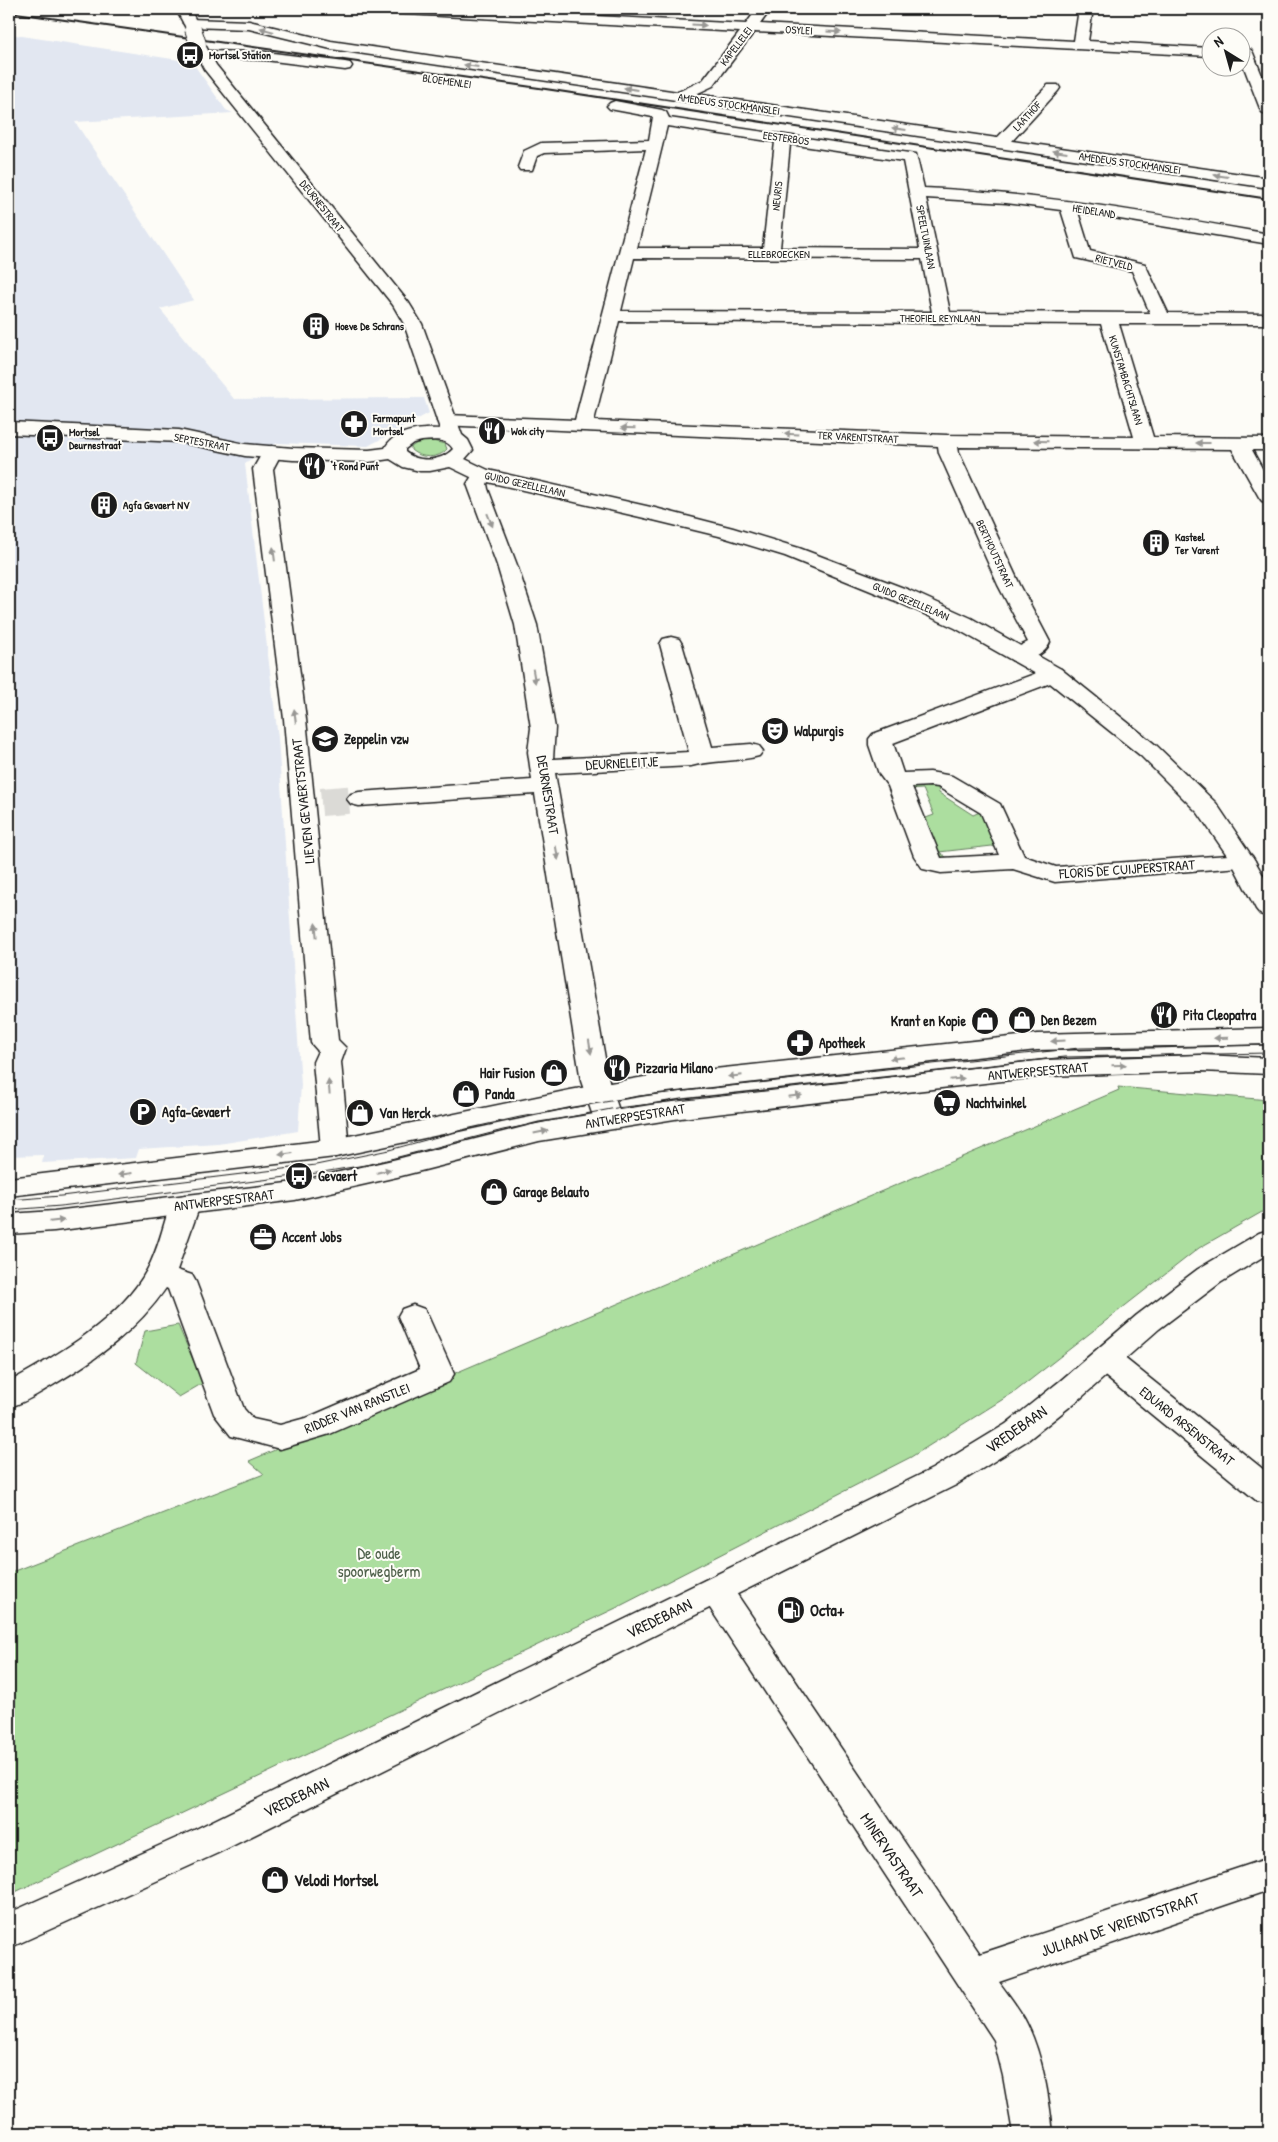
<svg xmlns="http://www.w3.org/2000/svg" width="1278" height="2142" font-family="'Patrick Hand',sans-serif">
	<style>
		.built { fill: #e2e7f1 }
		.green { fill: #acde9f; stroke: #647d5e }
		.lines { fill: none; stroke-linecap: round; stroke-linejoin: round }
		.street-tunnel { stroke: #dbdad6; stroke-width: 28; stroke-dasharray: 28 14; stroke-linecap: butt }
		.street-casing { stroke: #1c1c1c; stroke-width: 3 }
		.secondary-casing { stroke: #1c1c1c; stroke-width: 3 }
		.primary-casing { stroke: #1c1c1c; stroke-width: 3 }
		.street { fill: #fdfcf7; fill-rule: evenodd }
		.secondary { fill: #fdfcf7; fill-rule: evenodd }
		.primary { fill: #fdfcf7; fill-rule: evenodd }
		.tram { stroke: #1c1c1c; stroke-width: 1 }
		.rail { stroke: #1c1c1c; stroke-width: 2 }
		.secondary-bridge-casing { stroke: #1c1c1c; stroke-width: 18; stroke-linecap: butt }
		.secondary-bridge { stroke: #fdfcf7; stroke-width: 16 }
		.oneway { fill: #989794 }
		.labels { text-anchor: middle; stroke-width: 4; stroke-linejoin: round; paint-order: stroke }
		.far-street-label { font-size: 11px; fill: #1c1c1c; stroke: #fdfcf7 }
		.far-poi-label { font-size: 11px; font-weight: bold; fill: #1c1c1c; stroke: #fdfcf7; text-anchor: start }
		.poi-label { font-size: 14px; font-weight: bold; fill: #1c1c1c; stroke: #fdfcf7; text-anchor: start }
		.street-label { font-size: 14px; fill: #1c1c1c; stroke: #fdfcf7 }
		.near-street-label { font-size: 16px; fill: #1c1c1c; stroke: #fdfcf7 }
		.near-park-label { font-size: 16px; fill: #4e604a; stroke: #fdfcf7 }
		.near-poi-label { font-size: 16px; font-weight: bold; fill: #1c1c1c; stroke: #fdfcf7; text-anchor: start }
	</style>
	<rect width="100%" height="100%" fill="#fdfcf7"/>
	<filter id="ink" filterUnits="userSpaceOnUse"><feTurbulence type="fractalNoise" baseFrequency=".02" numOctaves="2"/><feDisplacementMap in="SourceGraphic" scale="10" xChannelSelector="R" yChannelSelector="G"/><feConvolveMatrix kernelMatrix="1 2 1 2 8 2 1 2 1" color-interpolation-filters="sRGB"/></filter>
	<g filter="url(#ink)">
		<path class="built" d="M 9,34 L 192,62 L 226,110 L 233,113 L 75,122 L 194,300 L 160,309 L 234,399 L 424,398 L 429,413 L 368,446 L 277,443 L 245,464 L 278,738 L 301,1085 L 298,1131 L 219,1144 L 139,1149 L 136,1158 L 42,1163 L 44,1155 L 9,1156 Z"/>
		<g class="green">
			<path d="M 429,440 L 445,444 L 447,449 C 439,459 421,459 411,450 L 411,447 L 417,443 Z"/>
			<path d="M 937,783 L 939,793 L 973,815 L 982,811 L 1006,852 L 992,846 L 939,852 L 952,861 L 938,861 L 915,822 L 934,815 L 923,789 L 904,790 L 903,784 Z"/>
			<path d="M 1118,1087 L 1269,1100 L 1269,1208 L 1199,1248 L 1016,1391 L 911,1457 L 616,1608 L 9,1895 L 9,1573 L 264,1474 L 249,1461 L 1119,1090 Z"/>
			<path d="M 178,1325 L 203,1383 L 179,1397 L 136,1363 L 145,1331 Z"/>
		</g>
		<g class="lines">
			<path class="street-tunnel" d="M 321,802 L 359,799"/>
			<g class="street-casing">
				<g id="street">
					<path d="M 381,9 L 463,9 L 746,24 L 757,9 L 771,9 L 760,24 L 1074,41 L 1079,9 L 1093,9 L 1088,41 L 1210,48 L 1210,56 L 754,32 L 713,86 L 696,94 L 997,138 L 1048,85 L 1058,85 L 1060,88 L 1058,91 L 1012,141 L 1269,178 L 1269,188 L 331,49 L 249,29 L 190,27 L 183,23 L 190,19 L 249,21 L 331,41 L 678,92 L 703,80 L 740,32 L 388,13 Z"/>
					<path d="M 1246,49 L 1251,50 L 1253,53 L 1269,93 L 1269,115 L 1264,114 L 1261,111 L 1240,57 L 1240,51 Z"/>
					<path d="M 202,51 L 265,52 L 345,62 L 350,63 L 352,66 L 350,69 L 345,70 L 265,60 L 197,58 L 195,55 L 197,52 Z"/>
					<path d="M 615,101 L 662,110 L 666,112 L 669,118 L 916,154 L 924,188 C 1041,193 1155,214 1269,234 L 1269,244 L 1078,212 L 1090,251 L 1145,264 L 1168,313 L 1269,314 L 1269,324 L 1119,324 L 1153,437 L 1269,438 L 1269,450 L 1252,450 L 1269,481 L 1269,503 L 1262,501 L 1259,497 L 1232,449 L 958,447 L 959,453 L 1020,585 L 1050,642 C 1045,656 1026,663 1012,660 L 1009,655 L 1012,650 L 1028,642 L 998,585 L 939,453 L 938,446 L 440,425 L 437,421 L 440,417 L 447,415 L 575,420 L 646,149 L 544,153 L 537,156 L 532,170 L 520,170 L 518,167 L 524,151 L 541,143 L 649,140 L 653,117 L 610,109 L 607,106 L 610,103 ZM 667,126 L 775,142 L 763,248 L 637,248 ZM 790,144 L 903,161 L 920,249 L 780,248 ZM 926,198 L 1006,203 L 1061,210 L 1076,258 L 1132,271 L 1150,313 L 950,312 ZM 634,258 L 922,259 L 932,312 L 621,311 ZM 619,321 L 1101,324 L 1134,437 L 947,435 L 594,421 Z"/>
					<path d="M 272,446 L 279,448 L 282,452 L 273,469 L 306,719 L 338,1040 L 346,1048 L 341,1062 L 349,1148 L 345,1154 L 335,1157 L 325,1154 L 321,1148 L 313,1062 L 318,1051 L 311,1043 L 284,719 L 253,469 L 265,448 Z"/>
					<path d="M 482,469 L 489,471 L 492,475 L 487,484 L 488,489 L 517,565 L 537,625 L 555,728 L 553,759 L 689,752 L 660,644 L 663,639 L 671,637 L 679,639 L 682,644 L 712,747 L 751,744 L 759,746 L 763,751 L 759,756 C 737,762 713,760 691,766 L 555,773 L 609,1081 L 622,1119 L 618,1125 L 608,1128 L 598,1125 L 594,1119 L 581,1081 L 535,794 L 359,806 L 351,804 L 347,799 L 351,794 L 359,792 L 532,780 L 528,752 L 531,728 L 515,625 L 497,565 L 467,484 L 475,471 Z"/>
					<path d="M 1053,667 L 1061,669 L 1064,674 L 1061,679 L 893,743 L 903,773 L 930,772 L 952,776 L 1000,804 L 1024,856 L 1056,867 L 1243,854 L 1252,856 L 1255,861 L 1252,866 L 1055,882 L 1013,869 L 941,873 L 923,869 L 914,856 L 888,786 L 879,774 L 869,745 L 869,739 L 873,734 ZM 930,786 L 938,787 L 981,813 L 999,855 L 941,858 L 912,787 Z"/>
					<path d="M 185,1195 L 195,1198 L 200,1205 L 177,1270 L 192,1275 L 196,1282 L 244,1409 L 253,1419 L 280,1425 L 309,1417 L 420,1369 L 398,1316 L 402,1309 L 413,1305 L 424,1309 L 428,1316 L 454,1374 L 449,1382 L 330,1434 L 280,1449 L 231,1436 L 214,1414 L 168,1289 L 166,1288 C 137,1330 97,1359 53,1385 C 39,1393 25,1403 9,1407 L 9,1382 C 56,1356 121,1319 147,1270 C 158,1250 163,1226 170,1205 L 175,1198 Z"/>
					<path d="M 1106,1349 L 1117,1352 L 1269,1474 L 1269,1504 L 1257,1501 L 1095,1368 L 1090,1360 L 1095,1352 Z"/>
					<path d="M 716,1577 L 728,1581 L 980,1954 L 1269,1858 L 1269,1890 L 999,1982 C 1008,1995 1020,2009 1027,2024 C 1043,2056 1049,2098 1053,2133 L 1013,2133 L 1003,2076 L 994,2040 L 704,1599 L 699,1590 L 704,1581 Z"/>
				</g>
			</g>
			<g class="secondary-casing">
				<g id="secondary">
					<path d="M 176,9 L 190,9 L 200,29 L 198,32 L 188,32 Z"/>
					<path d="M 198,40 L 203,41 L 216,65 L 409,303 L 422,324 L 462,435 L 468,440 L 473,450 L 465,459 L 488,470 L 655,508 L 733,528 L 799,548 L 909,590 L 971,618 L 1061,669 L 1157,746 L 1216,803 L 1255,861 L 1269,886 L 1269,917 L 1260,914 L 1256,909 L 1231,861 L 1198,813 L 1141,756 L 1045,679 L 955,628 L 893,600 L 785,556 L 719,536 L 653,520 L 475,479 L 450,467 L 430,471 L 420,471 L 403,467 L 390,459 L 369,462 L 293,460 L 245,456 L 179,442 L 9,434 L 9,422 L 179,430 L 245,444 L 293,448 L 369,450 L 385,448 C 394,430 422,428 440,429 L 404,324 L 393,305 L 204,69 L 191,44 L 193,41 ZM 422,441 C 433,440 447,438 453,449 C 441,462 418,463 405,452 L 405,449 L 413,443 Z"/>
				</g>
			</g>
			<g class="primary-casing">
				<g id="primary">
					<path d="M 1269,1028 L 1269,1044 L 1037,1050 L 650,1094 L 570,1107 L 335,1157 L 9,1196 L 9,1178 L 335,1139 L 570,1090 L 650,1076 L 1037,1034 Z"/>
					<path d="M 1201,1055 L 1269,1058 L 1269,1074 L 1201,1071 L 1046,1076 L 681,1118 L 539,1141 L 397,1177 L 295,1200 L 54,1231 L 9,1234 L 9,1214 L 54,1211 L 295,1182 L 397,1159 L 539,1123 L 681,1100 L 1046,1060 Z"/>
					<path d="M 1269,1230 L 1269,1253 L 1220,1283 L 1159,1329 L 1082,1397 L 1028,1440 L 956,1485 L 218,1853 L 9,1948 L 9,1913 L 192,1831 L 932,1469 L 1006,1424 L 1060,1381 L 1137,1315 L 1198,1269 L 1259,1233 Z"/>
				</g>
			</g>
			<use href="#street" class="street"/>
			<use href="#secondary" class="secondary"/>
			<use href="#primary" class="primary"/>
			<g class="tram">
				<path d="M 9,1200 L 61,1196 L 316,1165 L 389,1150 L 466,1129 L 520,1117 L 639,1096 L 1079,1048 L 1269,1045"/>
				<path d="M 9,1210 L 61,1206 L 317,1173 L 371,1164 L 503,1130 L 616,1108 L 1065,1057 L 1269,1053"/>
			</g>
			<path class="rail" d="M 9,12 L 539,88 L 1269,199"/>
			<g class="secondary-bridge-casing">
				<path id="secondary-bridge" d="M 193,29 L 198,44"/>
			</g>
			<use href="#secondary-bridge" class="secondary-bridge"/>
		</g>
		<defs><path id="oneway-solid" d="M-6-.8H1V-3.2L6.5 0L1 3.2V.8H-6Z" transform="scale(1.25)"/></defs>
		<g class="oneway">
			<use href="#oneway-solid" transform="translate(699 25) rotate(3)"/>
			<use href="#oneway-solid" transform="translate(267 30) rotate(-164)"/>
			<use href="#oneway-solid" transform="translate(834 32) rotate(3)"/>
			<use href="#oneway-solid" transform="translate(471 66) rotate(-172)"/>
			<use href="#oneway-solid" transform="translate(631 89) rotate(-172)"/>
			<use href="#oneway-solid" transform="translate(899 129) rotate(-172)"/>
			<use href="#oneway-solid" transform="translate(1060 152) rotate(-172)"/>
			<use href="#oneway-solid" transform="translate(1221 176) rotate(-172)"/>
			<use href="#oneway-solid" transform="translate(628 428) rotate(-178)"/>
			<use href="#oneway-solid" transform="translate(791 434) rotate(-177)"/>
			<use href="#oneway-solid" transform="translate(1041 441) rotate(-179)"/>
			<use href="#oneway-solid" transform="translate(1203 443) rotate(-180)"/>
			<use href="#oneway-solid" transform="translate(490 520) rotate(68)"/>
			<use href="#oneway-solid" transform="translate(274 554) rotate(-97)"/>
			<use href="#oneway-solid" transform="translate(534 676) rotate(80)"/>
			<use href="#oneway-solid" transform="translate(295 716) rotate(-97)"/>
			<use href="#oneway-solid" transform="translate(557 853) rotate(80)"/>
			<use href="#oneway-solid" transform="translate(316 930) rotate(-95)"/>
			<use href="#oneway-solid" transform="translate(1221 1038) rotate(179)"/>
			<use href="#oneway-solid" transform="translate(1058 1041) rotate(176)"/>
			<use href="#oneway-solid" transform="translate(590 1047) rotate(81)"/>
			<use href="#oneway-solid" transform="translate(897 1058) rotate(174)"/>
			<use href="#oneway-solid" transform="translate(1119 1065) rotate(-2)"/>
			<use href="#oneway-solid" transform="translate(735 1076) rotate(174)"/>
			<use href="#oneway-solid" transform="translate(957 1079) rotate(-6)"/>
			<use href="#oneway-solid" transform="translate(329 1087) rotate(-95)"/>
			<use href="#oneway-solid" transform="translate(795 1096) rotate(-6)"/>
			<use href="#oneway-solid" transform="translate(541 1132) rotate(-11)"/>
			<use href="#oneway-solid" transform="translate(286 1154) rotate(173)"/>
			<use href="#oneway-solid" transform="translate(384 1171) rotate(-13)"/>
			<use href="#oneway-solid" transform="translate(125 1174) rotate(173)"/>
			<use href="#oneway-solid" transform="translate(57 1221) rotate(-6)"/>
		</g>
	</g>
	<defs>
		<g id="bus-disc" transform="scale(1.4375)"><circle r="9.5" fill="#1c1c1c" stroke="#fdfcf7"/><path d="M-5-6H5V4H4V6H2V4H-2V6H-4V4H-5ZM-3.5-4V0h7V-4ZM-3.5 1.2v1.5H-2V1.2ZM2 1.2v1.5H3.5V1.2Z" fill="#fff"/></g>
		<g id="building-disc" transform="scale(1.4375)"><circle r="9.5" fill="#1c1c1c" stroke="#fdfcf7"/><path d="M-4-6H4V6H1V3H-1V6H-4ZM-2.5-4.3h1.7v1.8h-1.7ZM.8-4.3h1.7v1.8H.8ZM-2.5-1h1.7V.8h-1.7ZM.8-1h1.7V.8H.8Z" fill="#fff"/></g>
		<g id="pharmacy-disc" transform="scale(1.4375)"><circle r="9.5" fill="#1c1c1c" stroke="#fdfcf7"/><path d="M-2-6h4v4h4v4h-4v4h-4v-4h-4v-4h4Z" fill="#fff"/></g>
		<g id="restaurant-disc" transform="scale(1.4375)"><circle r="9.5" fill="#1c1c1c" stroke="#fdfcf7"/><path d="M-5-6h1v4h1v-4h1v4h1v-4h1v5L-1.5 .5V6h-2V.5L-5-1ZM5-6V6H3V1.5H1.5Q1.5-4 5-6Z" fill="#fff"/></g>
		<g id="theatre-disc" transform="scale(1.4375)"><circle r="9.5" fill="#1c1c1c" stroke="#fdfcf7"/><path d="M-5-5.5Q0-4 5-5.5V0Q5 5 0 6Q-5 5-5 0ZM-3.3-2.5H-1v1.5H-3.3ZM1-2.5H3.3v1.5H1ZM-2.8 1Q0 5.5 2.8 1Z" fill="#fff"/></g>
		<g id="school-disc" transform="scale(1.4375)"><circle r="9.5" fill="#1c1c1c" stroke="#fdfcf7"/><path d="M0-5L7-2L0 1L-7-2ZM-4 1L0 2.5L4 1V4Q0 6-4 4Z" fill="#fff"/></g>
		<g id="shop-disc" transform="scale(1.4375)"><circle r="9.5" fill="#1c1c1c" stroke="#fdfcf7"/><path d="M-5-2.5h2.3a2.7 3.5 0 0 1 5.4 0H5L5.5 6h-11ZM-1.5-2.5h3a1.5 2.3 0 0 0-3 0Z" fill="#fff"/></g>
		<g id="supermarket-disc" transform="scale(1.4375)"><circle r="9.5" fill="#1c1c1c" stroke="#fdfcf7"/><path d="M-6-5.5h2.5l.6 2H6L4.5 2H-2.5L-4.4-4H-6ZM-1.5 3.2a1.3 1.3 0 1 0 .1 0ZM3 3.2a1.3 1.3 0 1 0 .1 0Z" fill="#fff"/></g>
		<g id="parking-disc" transform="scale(1.4375)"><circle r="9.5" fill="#1c1c1c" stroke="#fdfcf7"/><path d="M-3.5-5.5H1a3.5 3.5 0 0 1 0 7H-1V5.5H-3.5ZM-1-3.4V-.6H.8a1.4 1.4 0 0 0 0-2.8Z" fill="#fff"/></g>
		<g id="office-disc" transform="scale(1.4375)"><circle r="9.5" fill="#1c1c1c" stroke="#fdfcf7"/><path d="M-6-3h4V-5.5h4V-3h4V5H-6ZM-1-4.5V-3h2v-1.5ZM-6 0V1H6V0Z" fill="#fff"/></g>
		<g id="fuel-disc" transform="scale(1.4375)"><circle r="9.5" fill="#1c1c1c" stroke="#fdfcf7"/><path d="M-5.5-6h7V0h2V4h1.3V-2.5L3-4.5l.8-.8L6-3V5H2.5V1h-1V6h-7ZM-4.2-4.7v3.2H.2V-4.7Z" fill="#fff"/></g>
	</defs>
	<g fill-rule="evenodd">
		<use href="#bus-disc" x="190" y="55"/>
		<use href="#building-disc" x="316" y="326"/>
		<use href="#pharmacy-disc" x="354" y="424"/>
		<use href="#restaurant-disc" x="492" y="431"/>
		<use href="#bus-disc" x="50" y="438"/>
		<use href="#restaurant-disc" x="312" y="466"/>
		<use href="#building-disc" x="104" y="505"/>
		<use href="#building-disc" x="1156" y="543"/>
		<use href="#theatre-disc" x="775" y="731"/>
		<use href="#school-disc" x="325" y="739"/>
		<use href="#restaurant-disc" x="1164" y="1015"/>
		<use href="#shop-disc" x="1022" y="1020"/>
		<use href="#shop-disc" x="985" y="1021"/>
		<use href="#pharmacy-disc" x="800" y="1043"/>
		<use href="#restaurant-disc" x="617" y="1068"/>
		<use href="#shop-disc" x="554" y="1073"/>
		<use href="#shop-disc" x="466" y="1094"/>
		<use href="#supermarket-disc" x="947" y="1103"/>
		<use href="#parking-disc" x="143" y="1112"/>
		<use href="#shop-disc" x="360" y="1113"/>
		<use href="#bus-disc" x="299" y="1176"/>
		<use href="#shop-disc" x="494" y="1192"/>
		<use href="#office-disc" x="263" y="1237"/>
		<use href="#fuel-disc" x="791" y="1610"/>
		<use href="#shop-disc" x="275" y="1880"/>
	</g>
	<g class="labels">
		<g class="far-street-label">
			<text transform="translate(799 30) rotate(3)" y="4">OSYLEI</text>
			<text transform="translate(736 46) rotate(-53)" y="4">KAPELLELEI</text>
			<text transform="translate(447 81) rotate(8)" y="4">BLOEMENLEI</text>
			<text transform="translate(729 104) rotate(8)" y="4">AMEDEUS STOCKMANSLEI</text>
			<text transform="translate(1027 116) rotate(-47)" y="4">LAATHOF</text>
			<text transform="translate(786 138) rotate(8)" y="4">EESTERBOS</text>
			<text transform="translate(1130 163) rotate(8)" y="4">AMEDEUS STOCKMANSLEI</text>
			<text transform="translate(777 196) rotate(-84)" y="4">NEURIS</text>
			<text transform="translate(322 206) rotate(51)" y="4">DEURNESTRAAT</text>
			<text transform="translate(1094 211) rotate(9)" y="4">HEIDELAND</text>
			<text transform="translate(926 237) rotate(79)" y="4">SPEELTUINLAAN</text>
			<text x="779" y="258">ELLEBROECKEN</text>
			<text transform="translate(1114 262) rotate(14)" y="4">RIETVELD</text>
			<text x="940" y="322">THEOFIEL REYNLAAN</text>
			<text transform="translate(1126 380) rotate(73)" y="4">KUNSTAMBACHTSLAAN</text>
			<text transform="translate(858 437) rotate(3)" y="4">TER VARENTSTRAAT</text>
			<text transform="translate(202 442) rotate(11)" y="4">SEPTESTRAAT</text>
			<text transform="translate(525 484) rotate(13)" y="4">GUIDO GEZELLELAAN</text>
			<text transform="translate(995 554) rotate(65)" y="4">BERTHOUTSTRAAT</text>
			<text transform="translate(911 601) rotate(23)" y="4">GUIDO GEZELLELAAN</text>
		</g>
		<g class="far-poi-label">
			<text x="209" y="59">Mortsel Station</text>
			<text x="335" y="330">Hoeve De Schrans</text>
			<text x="373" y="422">Farmapunt<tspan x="373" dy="13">Mortsel</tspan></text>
			<text x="511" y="435">Wok city</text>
			<text x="69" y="436">Mortsel<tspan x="69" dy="13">Deurnestraat</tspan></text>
			<text x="331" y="470">'t Rond Punt</text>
			<text x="123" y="509">Agfa Gevaert NV</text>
			<text x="1175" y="541">Kasteel<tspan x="1175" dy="13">Ter Varent</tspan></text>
		</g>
		<g class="poi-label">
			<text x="794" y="736">Walpurgis</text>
			<text x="344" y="744">Zeppelin vzw</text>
			<text x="1183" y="1020">Pita Cleopatra</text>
			<text x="1041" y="1025">Den Bezem</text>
			<text x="966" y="1026" text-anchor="end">Krant en Kopie</text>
			<text x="819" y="1048">Apotheek</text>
			<text x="636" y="1073">Pizzaria Milano</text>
			<text x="535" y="1078" text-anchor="end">Hair Fusion</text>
			<text x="485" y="1099">Panda</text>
			<text x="966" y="1108">Nachtwinkel</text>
			<text x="162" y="1117">Agfa-Gevaert</text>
			<text x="379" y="1118">Van Herck</text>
			<text x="318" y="1181">Gevaert</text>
			<text x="513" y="1197">Garage Belauto</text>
			<text x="282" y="1242">Accent Jobs</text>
		</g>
		<g class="street-label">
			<text transform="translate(622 763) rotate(-3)" y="5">DEURNELEITJE</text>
			<text transform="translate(548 795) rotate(81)" y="5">DEURNESTRAAT</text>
			<text transform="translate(303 801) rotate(-96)" y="5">LIEVEN GEVAERTSTRAAT</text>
			<text transform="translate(1127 869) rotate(-4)" y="5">FLORIS DE CUIJPERSTRAAT</text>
			<text transform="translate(1038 1071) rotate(-5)" y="5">ANTWERPSESTRAAT</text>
			<text transform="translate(635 1116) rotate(-9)" y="5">ANTWERPSESTRAAT</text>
			<text transform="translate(224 1200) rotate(-7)" y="5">ANTWERPSESTRAAT</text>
			<text transform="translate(357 1408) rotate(-22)" y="5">RIDDER VAN RANSTLEI</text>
			<text transform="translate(1187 1426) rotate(39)" y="5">EDUARD ARSENSTRAAT</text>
		</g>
		<g class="near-street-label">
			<text transform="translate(1016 1429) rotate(-35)" y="6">VREDEBAAN</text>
			<text transform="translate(659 1618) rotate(-26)" y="6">VREDEBAAN</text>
			<text transform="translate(296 1797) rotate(-26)" y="6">VREDEBAAN</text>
			<text transform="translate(892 1855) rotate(56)" y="6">MINERVASTRAAT</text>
			<text transform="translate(1120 1924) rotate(-19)" y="6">JULIAAN DE VRIENDTSTRAAT</text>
		</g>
		<g class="near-park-label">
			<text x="379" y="1559">De oude<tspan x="379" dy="18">spoorwegberm</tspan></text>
		</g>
		<g class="near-poi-label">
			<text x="810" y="1616">Octa+</text>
			<text x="294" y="1886">Velodi Mortsel</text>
		</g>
	</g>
	<rect width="1278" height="2142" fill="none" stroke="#fdfcf7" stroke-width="30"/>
	<rect x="15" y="15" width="1248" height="2112" fill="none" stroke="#1c1c1c" stroke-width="2" filter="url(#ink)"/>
	<g transform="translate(1226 52) rotate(323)"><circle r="24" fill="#fdfcf7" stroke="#a3a29f"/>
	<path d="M0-4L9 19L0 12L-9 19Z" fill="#1c1c1c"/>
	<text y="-8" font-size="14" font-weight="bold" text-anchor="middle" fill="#1c1c1c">N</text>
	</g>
</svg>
